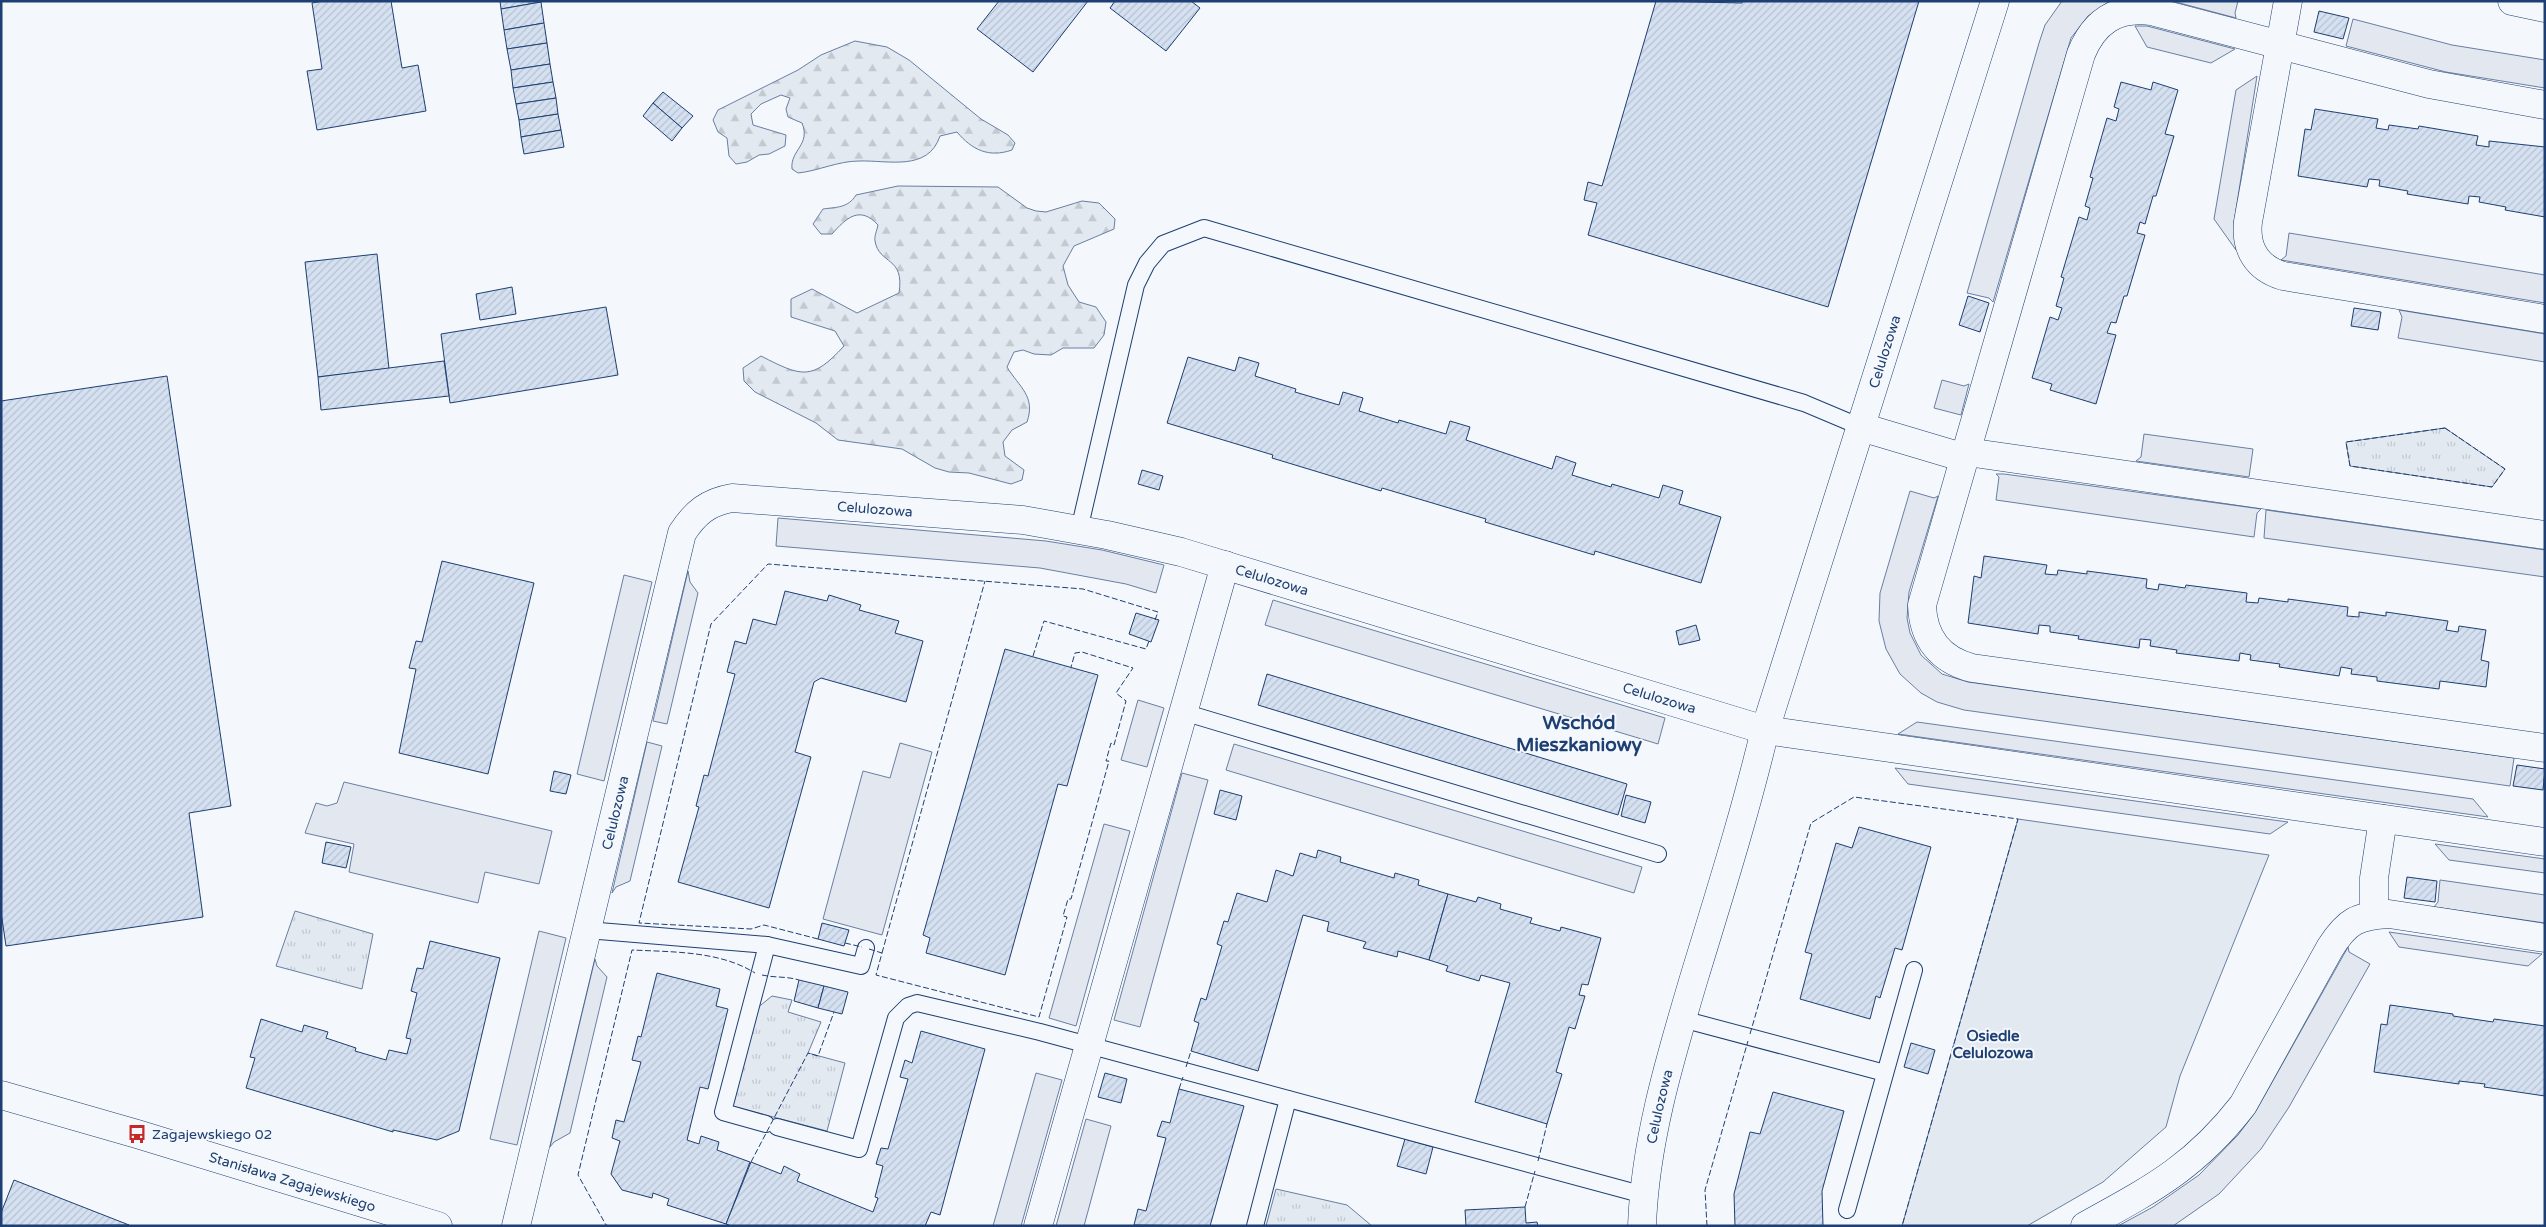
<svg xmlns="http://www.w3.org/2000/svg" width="2546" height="1227" font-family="'Varela Round',sans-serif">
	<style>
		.grass { fill: #e3e9f0; stroke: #687fa3 }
		.forest { fill: url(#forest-firs); stroke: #687fa3 }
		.park { fill: url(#park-tufts); stroke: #687fa3 }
		.parking { fill: #e3e8f0; stroke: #687fa3 }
		.building { fill: url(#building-hatch); stroke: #1d3f73 }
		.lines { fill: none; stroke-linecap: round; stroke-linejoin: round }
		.lane-casing { stroke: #1d3f73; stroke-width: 18 }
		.street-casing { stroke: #1d3f73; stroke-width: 29 }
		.lane { stroke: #f4f7fb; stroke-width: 16 }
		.street { stroke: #f4f7fb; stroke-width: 28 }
		.fence { stroke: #1d3f73; stroke-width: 1; stroke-dasharray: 6 2.5; stroke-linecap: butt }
		.labels { text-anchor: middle; stroke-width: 4; stroke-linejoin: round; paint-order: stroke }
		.street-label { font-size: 14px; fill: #1d3f73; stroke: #f4f7fb }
		.poi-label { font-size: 14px; fill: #1d3f73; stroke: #f4f7fb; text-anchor: start }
		.neighbourhood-label { font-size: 15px; font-weight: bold; fill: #1d3f73; stroke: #f4f7fb }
		.district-label { font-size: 19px; font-weight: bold; fill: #1d3f73; stroke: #f4f7fb }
	</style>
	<defs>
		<pattern id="forest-firs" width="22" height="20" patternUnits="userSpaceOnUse" patternTransform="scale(1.25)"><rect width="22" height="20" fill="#e3e9f0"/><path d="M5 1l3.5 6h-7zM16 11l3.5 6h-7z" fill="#c2c9d1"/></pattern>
		<pattern id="park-tufts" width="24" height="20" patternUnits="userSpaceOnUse" patternTransform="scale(1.25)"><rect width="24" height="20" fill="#e3e9f0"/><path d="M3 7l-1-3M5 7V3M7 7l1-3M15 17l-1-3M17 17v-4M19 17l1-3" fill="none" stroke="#c2c9d1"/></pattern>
		<pattern id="building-hatch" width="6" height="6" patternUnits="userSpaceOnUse" patternTransform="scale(1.25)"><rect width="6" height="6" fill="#d5e0f0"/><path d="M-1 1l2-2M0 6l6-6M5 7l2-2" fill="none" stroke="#b6c1d1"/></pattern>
	</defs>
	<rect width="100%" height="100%" fill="#f4f7fb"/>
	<path class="grass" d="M 2018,819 L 2269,855 L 2180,1076 L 2166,1127 L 2103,1182 L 2027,1226 L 1902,1226 Z"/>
	<g class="forest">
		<path d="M 855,41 L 887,47 L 909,60 L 981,119 L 1008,135 L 1015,143 L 1012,150 C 989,158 972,150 957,132 L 940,136 C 928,172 888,160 859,161 C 838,161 818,171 798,173 L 792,169 C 790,150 811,145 802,123 L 788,117 L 786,109 L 790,98 L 781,95 L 761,104 L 751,114 L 753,125 L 786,135 L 785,146 L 769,154 L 759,155 L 747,162 L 736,164 L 729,156 L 727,138 L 718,132 L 713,120 L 718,110 L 798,70 L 821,55 Z"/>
		<path d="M 898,186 L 998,187 L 1027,208 L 1036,211 L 1046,212 L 1082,201 L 1099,203 L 1115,219 L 1114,229 L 1074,246 L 1063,266 L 1068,285 L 1079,302 L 1096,307 L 1106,322 L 1104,335 L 1094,348 L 1063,348 L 1051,355 L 1034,354 L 1023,350 L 1014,352 L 1007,367 C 1019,387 1036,396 1027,422 L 1012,430 L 1003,442 L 1005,456 L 1024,470 L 1022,480 L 1011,484 L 969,473 L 949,472 L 935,468 L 902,449 L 838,440 L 816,423 L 755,392 L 744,381 L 743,368 L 761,356 C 802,377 812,381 844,346 L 835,331 L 791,317 L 791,299 L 812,289 L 857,313 L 899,293 C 905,256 879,265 875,241 C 874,237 877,230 878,225 C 860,205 846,218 832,234 L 821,234 L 813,224 L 823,209 C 837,207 848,208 856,195 Z"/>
	</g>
	<g class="park">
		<path d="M 2445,428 L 2505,469 L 2492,487 L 2350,466 L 2346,442 Z"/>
		<path d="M 295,911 L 373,934 L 362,989 L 276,966 Z"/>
		<path d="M 772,996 L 792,1000 L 788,1012 L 821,1022 L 808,1053 L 845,1063 L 827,1131 L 731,1106 L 756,1009 Z"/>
		<path d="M 1276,1189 L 1347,1205 L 1372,1226 L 1266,1226 Z"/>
	</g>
	<g class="parking">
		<path d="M 2062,1 L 2110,1 L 2088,16 L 2071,38 L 1993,302 L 1989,298 L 1967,293 L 2039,43 L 2045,25 Z"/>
		<path d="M 2172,1 L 2238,1 L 2235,13 L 2236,18 Z"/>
		<path d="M 2353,19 L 2452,45 L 2545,60 L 2545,88 L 2446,72 L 2346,46 Z"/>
		<path d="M 2135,26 L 2147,26 L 2235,49 L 2211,63 L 2147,47 Z"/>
		<path d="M 2257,76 L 2234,222 L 2236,250 L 2214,219 L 2236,90 Z"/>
		<path d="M 2289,233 L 2545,275 L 2545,303 L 2281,260 L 2286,256 Z"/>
		<path d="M 2399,310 L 2545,334 L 2545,362 L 2398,338 L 2402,317 Z"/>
		<path d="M 1942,380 L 1964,386 L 1969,384 L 1961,415 L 1934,408 Z"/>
		<path d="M 2144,434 L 2253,449 L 2249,477 L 2136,461 L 2141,457 Z"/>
		<path d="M 1996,474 L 2004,474 L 2261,509 L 2257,513 L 2254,537 L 1996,500 L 1999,477 Z"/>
		<path d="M 1910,491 L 1934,498 L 1938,496 L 1909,592 L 1907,618 L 1910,633 L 1921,655 L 1942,674 L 1968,682 L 2514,758 L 2510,786 L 1964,710 L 1937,702 L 1921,693 L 1900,674 L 1886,649 L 1879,621 L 1880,593 Z"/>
		<path d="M 2266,510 L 2545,550 L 2545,577 L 2264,538 Z"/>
		<path d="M 778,518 L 1046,541 L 1102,550 L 1164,565 L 1156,593 L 1126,584 L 1040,568 L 776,546 Z"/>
		<path d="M 688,571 L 690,582 L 698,593 L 667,724 L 653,721 Z"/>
		<path d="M 624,575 L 652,582 L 604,781 L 577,774 Z"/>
		<path d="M 1273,600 L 1665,718 L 1658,744 L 1265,625 Z"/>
		<path d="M 1138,700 L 1164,708 L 1147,767 L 1121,760 Z"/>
		<path d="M 1917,722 L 2473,799 L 2488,817 L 1898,734 Z"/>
		<path d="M 647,742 L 662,746 L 630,881 L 616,887 L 612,893 Z"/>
		<path d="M 900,743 L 932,752 L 882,935 L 823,919 L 863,771 L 890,778 Z"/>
		<path d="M 1234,744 L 1642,867 L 1634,893 L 1226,770 Z"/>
		<path d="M 1895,768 L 2288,822 L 2270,834 L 1908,784 Z"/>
		<path d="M 1182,773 L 1208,780 L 1140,1027 L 1114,1020 Z"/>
		<path d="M 344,782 L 552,831 L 539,884 L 485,872 L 478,903 L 349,872 L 354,844 L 305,833 L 316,803 L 327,806 L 337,803 Z"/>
		<path d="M 1104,824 L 1130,831 L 1076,1026 L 1049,1018 Z"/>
		<path d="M 2435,844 L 2545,859 L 2545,873 L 2449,860 Z"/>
		<path d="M 2440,880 L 2545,895 L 2545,923 L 2434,907 L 2438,902 Z"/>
		<path d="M 539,931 L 566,938 L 517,1145 L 490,1139 Z"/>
		<path d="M 2389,932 L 2542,954 L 2528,966 L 2399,947 Z"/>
		<path d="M 2348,947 L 2349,952 L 2370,964 L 2289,1107 L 2261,1149 L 2219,1194 L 2173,1226 L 2118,1226 L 2153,1207 L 2199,1175 L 2238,1135 L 2256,1111 Z"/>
		<path d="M 595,959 L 597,966 L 607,977 L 570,1133 L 554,1142 L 550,1147 Z"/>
		<path d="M 1036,1073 L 1062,1080 L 1021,1226 L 993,1226 Z"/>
		<path d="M 1086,1119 L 1111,1126 L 1084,1226 L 1056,1226 Z"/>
	</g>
	<g class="building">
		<path d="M 323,1 L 391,1 L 402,68 L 418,65 L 426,111 L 317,130 L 307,71 L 322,69 L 312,3 Z"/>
		<path d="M 500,1 L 541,1 L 541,2 L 501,9 Z"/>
		<path d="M 999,1 L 1088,1 L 1033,72 L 977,29 Z"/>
		<path d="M 1115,1 L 1191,1 L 1200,8 L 1166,51 L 1110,8 Z"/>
		<path d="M 1656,1 L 1742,3 L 1743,1 L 1919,1 L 1828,307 L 1588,235 L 1597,203 L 1584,200 L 1588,182 L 1602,186 Z"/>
		<path d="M 541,2 L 544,23 L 504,30 L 501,9 Z"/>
		<path d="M 2319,11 L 2349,18 L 2343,39 L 2314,32 Z"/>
		<path d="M 544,23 L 547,43 L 507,49 L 504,30 Z"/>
		<path d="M 547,43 L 550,64 L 511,70 L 507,49 Z"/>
		<path d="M 550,64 L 553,82 L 513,88 L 511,70 Z"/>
		<path d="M 553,82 L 556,98 L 516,104 L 513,88 Z"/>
		<path d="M 2121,82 L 2151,90 L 2153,82 L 2178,90 L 2165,134 L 2174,136 L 2156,196 L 2153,196 L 2145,224 L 2140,222 L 2137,233 L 2145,235 L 2127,296 L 2124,296 L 2116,323 L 2111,322 L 2107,333 L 2116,335 L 2096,404 L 2050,390 L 2052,384 L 2032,378 L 2050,317 L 2058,320 L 2062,308 L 2056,306 L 2064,278 L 2061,277 L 2079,217 L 2087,220 L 2090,208 L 2085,206 L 2093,178 L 2090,177 L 2107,118 L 2116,121 L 2119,109 L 2114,107 Z"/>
		<path d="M 663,92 L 693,116 L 682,128 L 653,103 Z"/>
		<path d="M 556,98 L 558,114 L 519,120 L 516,104 Z"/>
		<path d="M 653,103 L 682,128 L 672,141 L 643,116 Z"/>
		<path d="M 2315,109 L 2378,119 L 2376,128 L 2388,130 L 2389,125 L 2418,129 L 2419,126 L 2478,136 L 2476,145 L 2489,147 L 2489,141 L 2545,147 L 2545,217 L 2505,210 L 2506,207 L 2479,202 L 2480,197 L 2469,196 L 2468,204 L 2407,194 L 2408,191 L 2379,186 L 2380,180 L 2369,179 L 2367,187 L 2298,176 L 2305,129 L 2311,130 Z"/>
		<path d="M 558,114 L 561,130 L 521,137 L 519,120 Z"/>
		<path d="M 561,130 L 564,147 L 524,154 L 521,137 Z"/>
		<path d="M 377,254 L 389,369 L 318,377 L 305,262 Z"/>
		<path d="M 512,287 L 516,314 L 480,320 L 476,294 Z"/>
		<path d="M 1968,296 L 1989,303 L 1980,332 L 1959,325 Z"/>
		<path d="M 606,307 L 618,375 L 450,403 L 441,334 Z"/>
		<path d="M 2354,308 L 2381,312 L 2378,330 L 2351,326 Z"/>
		<path d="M 1188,357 L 1235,371 L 1239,357 L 1259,363 L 1255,376 L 1296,389 L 1295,392 L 1339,405 L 1343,392 L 1363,398 L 1359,411 L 1398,423 L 1399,420 L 1446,434 L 1450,421 L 1470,427 L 1466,440 L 1552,469 L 1556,456 L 1576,463 L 1572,475 L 1611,487 L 1612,484 L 1659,498 L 1663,485 L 1683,491 L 1679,504 L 1721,517 L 1701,583 L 1595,551 L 1594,555 L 1485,522 L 1486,519 L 1382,488 L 1381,491 L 1272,458 L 1273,455 L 1167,423 Z"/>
		<path d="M 444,361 L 449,396 L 321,410 L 318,377 Z"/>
		<path d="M 167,376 L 231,806 L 189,813 L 203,917 L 6,946 L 1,912 L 1,401 Z"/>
		<path d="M 1142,470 L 1163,476 L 1159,490 L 1138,484 Z"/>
		<path d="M 1984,556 L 2047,565 L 2045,574 L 2057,575 L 2058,570 L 2087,574 L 2087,571 L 2147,579 L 2146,588 L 2158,590 L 2159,584 L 2185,588 L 2186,585 L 2247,593 L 2246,602 L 2258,603 L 2259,598 L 2288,602 L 2288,599 L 2348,607 L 2347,616 L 2359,617 L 2359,612 L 2386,616 L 2386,612 L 2448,621 L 2446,630 L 2458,632 L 2459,626 L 2486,630 L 2481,660 L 2489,662 L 2486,687 L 2440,681 L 2439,689 L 2377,681 L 2377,677 L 2351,674 L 2352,669 L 2341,667 L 2339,676 L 2279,667 L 2280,664 L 2250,660 L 2251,655 L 2240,653 L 2239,661 L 2176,653 L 2177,650 L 2150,646 L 2151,640 L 2140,639 L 2139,648 L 2078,639 L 2079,636 L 2050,632 L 2050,626 L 2039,625 L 2038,634 L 1968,623 L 1974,576 L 1981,578 Z"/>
		<path d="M 442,561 L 534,583 L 488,774 L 399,753 L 416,669 L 409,668 L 416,641 L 422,642 Z"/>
		<path d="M 785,591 L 827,601 L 829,595 L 861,605 L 859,610 L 899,621 L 895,633 L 923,641 L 906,702 L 821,678 L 814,682 L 795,752 L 811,757 L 769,908 L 678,882 L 699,807 L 696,806 L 704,775 L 708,776 L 735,674 L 727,672 L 735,641 L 746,644 L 753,619 L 776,625 Z"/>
		<path d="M 1136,613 L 1159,620 L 1151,642 L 1129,634 Z"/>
		<path d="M 1696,625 L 1700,640 L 1679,645 L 1676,631 Z"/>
		<path d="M 1005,649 L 1098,675 L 1067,786 L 1058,784 L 1005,975 L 926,953 L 930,938 L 923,935 Z"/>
		<path d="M 1267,674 L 1627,784 L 1618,815 L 1258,705 Z"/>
		<path d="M 2517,765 L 2545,769 L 2543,790 L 2513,786 Z"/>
		<path d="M 554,771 L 571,775 L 566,794 L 550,791 Z"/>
		<path d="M 1220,790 L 1242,796 L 1236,820 L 1214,814 Z"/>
		<path d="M 1626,795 L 1651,802 L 1645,823 L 1621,816 Z"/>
		<path d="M 1859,827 L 1931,847 L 1902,950 L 1895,948 L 1880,998 L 1876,996 L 1870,1019 L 1800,999 L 1812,954 L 1805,952 L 1836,843 L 1852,848 Z"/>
		<path d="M 326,842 L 351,847 L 346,868 L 322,863 Z"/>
		<path d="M 1318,850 L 1341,857 L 1340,862 L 1394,878 L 1395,873 L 1419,880 L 1418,885 L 1448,894 L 1429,960 L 1398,951 L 1397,957 L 1363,948 L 1366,942 L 1327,931 L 1329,922 L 1303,915 L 1258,1071 L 1191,1051 L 1199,1023 L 1194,1021 L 1201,998 L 1206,1000 L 1222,946 L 1217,944 L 1224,921 L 1228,922 L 1237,893 L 1267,902 L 1276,870 L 1293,876 L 1300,853 L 1316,858 Z"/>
		<path d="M 2407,877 L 2437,881 L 2435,902 L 2404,898 Z"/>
		<path d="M 1448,894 L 1476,902 L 1478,897 L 1501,904 L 1500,909 L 1532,918 L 1530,923 L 1560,931 L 1561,927 L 1601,938 L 1588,985 L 1582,984 L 1579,995 L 1585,996 L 1575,1029 L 1569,1027 L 1556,1072 L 1562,1074 L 1547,1124 L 1475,1102 L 1510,983 L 1481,975 L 1479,981 L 1446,971 L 1448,966 L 1429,960 Z"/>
		<path d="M 822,923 L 849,930 L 844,946 L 818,939 Z"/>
		<path d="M 430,941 L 500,958 L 459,1131 L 437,1140 L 393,1130 L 393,1132 L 246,1088 L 255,1058 L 250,1057 L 261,1019 L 302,1032 L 304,1025 L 328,1032 L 326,1038 L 356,1048 L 355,1051 L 386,1060 L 389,1050 L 407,1054 L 411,1039 L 406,1038 L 417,993 L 411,991 L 417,968 L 423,969 Z"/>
		<path d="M 657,973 L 720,989 L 716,1006 L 728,1009 L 708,1089 L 700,1087 L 687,1140 L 699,1144 L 701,1136 L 719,1142 L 717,1150 L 750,1162 L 726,1224 L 667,1205 L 669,1199 L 653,1193 L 652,1198 L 622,1190 L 611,1174 L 620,1141 L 612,1138 L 616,1120 L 624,1122 L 641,1062 L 632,1060 L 638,1036 L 641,1037 Z"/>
		<path d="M 799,980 L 824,986 L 818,1008 L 794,1001 Z"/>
		<path d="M 824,986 L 848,992 L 842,1014 L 818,1008 Z"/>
		<path d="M 2390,1005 L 2453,1014 L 2453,1016 L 2493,1022 L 2494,1019 L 2545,1026 L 2545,1096 L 2484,1087 L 2485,1084 L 2459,1081 L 2459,1084 L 2374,1072 L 2381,1024 L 2387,1025 Z"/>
		<path d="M 921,1031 L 985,1049 L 940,1215 L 931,1212 L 925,1226 L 732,1226 L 726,1224 L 751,1162 L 781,1174 L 784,1166 L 800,1174 L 797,1181 L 873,1212 L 878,1198 L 875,1197 L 883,1166 L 876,1164 L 881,1148 L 888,1149 L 908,1079 L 900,1077 L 905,1060 L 912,1063 Z"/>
		<path d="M 1911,1043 L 1935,1050 L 1928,1074 L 1904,1067 Z"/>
		<path d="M 1105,1073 L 1127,1079 L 1121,1103 L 1098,1097 Z"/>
		<path d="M 1179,1089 L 1244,1106 L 1210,1226 L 1134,1225 L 1138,1209 L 1146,1211 L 1166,1138 L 1157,1136 L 1162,1121 L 1170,1123 Z"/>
		<path d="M 1773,1092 L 1844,1111 L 1822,1191 L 1823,1226 L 1735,1226 L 1734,1194 L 1750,1132 L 1760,1134 Z"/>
		<path d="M 1405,1139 L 1433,1147 L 1426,1174 L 1397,1166 Z"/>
		<path d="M 14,1180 L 129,1225 L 1,1226 L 1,1213 Z"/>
		<path d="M 1525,1207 L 1526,1223 L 1537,1222 L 1538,1226 L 1466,1226 L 1465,1210 Z"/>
	</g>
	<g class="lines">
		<g class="lane-casing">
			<g id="lane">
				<path d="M 1079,530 L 1136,285 L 1147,263 L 1163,244 L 1204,228 L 1804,403 L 1861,427"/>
				<path d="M 1183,712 L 1658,854"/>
				<path d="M 587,930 L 767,945 L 861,966 L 866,948"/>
				<path d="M 1682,1019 L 1885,1073"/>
				<path d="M 766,1124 L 723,1112 L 767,945"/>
				<path d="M 777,1127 L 859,1149 L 896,1018 L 908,1006 L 917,1003 L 1040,1032 L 1644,1195"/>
				<path d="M 1847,1210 L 1914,970"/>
				<path d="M 1255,1226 L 1288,1099"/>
			</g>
		</g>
		<g class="street-casing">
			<g id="street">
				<path d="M 2288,1 L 2248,222 C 2245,249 2257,268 2283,276 L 2545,319"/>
				<path d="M 2512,1 L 2545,8"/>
				<path d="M 2545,105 L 2429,84 L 2151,11 C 2116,7 2094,22 2081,54 L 1922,605 C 1923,638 1940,660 1972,668 L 2545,748"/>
				<path d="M 1861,427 L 1965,458"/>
				<path d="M 1967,452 L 2545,535"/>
				<path d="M 2374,914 L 2374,878 L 2383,819"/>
				<path id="s1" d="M 1,1095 L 137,1134 L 438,1226"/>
				<path id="s2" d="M 516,1226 L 682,533 C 695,513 708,502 732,498 L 1023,520 L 1107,535 L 1181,552 L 1765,730 L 2545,842"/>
				<path d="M 1038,1226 L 1225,565"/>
				<path id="s3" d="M 1642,1226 C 1645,1141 1670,1059 1694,978 C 1719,896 1745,814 1765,730 L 1995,1"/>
				<path d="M 2085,1226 C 2152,1189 2195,1167 2243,1105 L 2330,948 C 2347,921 2357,916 2389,914 L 2545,938"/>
			</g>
		</g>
		<use href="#lane" class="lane"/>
		<use href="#street" class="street"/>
		<g class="fence">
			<path d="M 2445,428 L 2505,469 L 2492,487 L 2350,466 L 2346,442 Z"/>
			<path d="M 1033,656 L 1044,621 L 1146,649 L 1149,641"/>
			<path d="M 818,939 L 764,925 L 751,929 L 639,923 L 711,624 L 768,564 L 1083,589 L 1158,612 L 1155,620"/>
			<path d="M 845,943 L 862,947"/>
			<path d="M 869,949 L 882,953 L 876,975 L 1039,1017 L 1067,917 L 1063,916 L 1068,899 L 1071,899 L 1109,761 L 1106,761 L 1111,743 L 1114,745 L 1126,701 L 1116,693 L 1133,668 L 1082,652 L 1075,653 L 1071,667"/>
			<path d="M 882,953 L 985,581"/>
			<path d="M 762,975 C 775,978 786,976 799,980"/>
			<path d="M 1750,1034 L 1811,823 L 1854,797 L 2018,819 L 1902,1226"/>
			<path d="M 1186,1067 L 1191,1051"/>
			<path d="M 1179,1089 L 1183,1077"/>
			<path d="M 1538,1161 L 1547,1124"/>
			<path d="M 751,1162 L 808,1053 L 818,1056 L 834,1012"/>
			<path d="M 1525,1207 L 1535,1171"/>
			<path d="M 610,1226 L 606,1225 L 578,1175 L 632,950 C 673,952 720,951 755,973"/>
			<path d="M 1707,1226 L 1705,1190 L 1748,1041"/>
		</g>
	</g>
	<defs>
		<g id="bus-bare" transform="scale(1.5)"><path d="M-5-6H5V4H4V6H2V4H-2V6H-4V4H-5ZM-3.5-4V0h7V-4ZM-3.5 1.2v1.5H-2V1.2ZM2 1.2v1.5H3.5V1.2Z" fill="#c62828" stroke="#f4f7fb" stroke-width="2.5" paint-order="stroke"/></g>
	</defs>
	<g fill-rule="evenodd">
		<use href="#bus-bare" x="137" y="1134"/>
	</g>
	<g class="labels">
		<g class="street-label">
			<text dy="5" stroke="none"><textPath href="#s3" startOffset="909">Celulozowa</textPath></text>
			<text dy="5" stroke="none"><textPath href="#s2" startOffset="919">Celulozowa</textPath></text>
			<text dy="5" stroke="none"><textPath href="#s2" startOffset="1324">Celulozowa</textPath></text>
			<text dy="5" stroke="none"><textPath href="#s2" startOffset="1729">Celulozowa</textPath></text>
			<text dy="5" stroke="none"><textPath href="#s2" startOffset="425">Celulozowa</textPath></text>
			<text dy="5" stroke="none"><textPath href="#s3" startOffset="121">Celulozowa</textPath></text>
			<text dy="5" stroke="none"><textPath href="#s1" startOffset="304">Stanisława Zagajewskiego</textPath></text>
		</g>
		<g class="poi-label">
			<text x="152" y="1139">Zagajewskiego 02</text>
		</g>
		<g class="neighbourhood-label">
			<text x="1993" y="1041">Osiedle<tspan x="1993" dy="17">Celulozowa</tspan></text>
		</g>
		<g class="district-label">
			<text x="1579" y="729">Wschód<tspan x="1579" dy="22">Mieszkaniowy</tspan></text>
		</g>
	</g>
	<rect width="2546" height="1227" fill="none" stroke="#1d3f73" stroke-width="5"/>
</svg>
